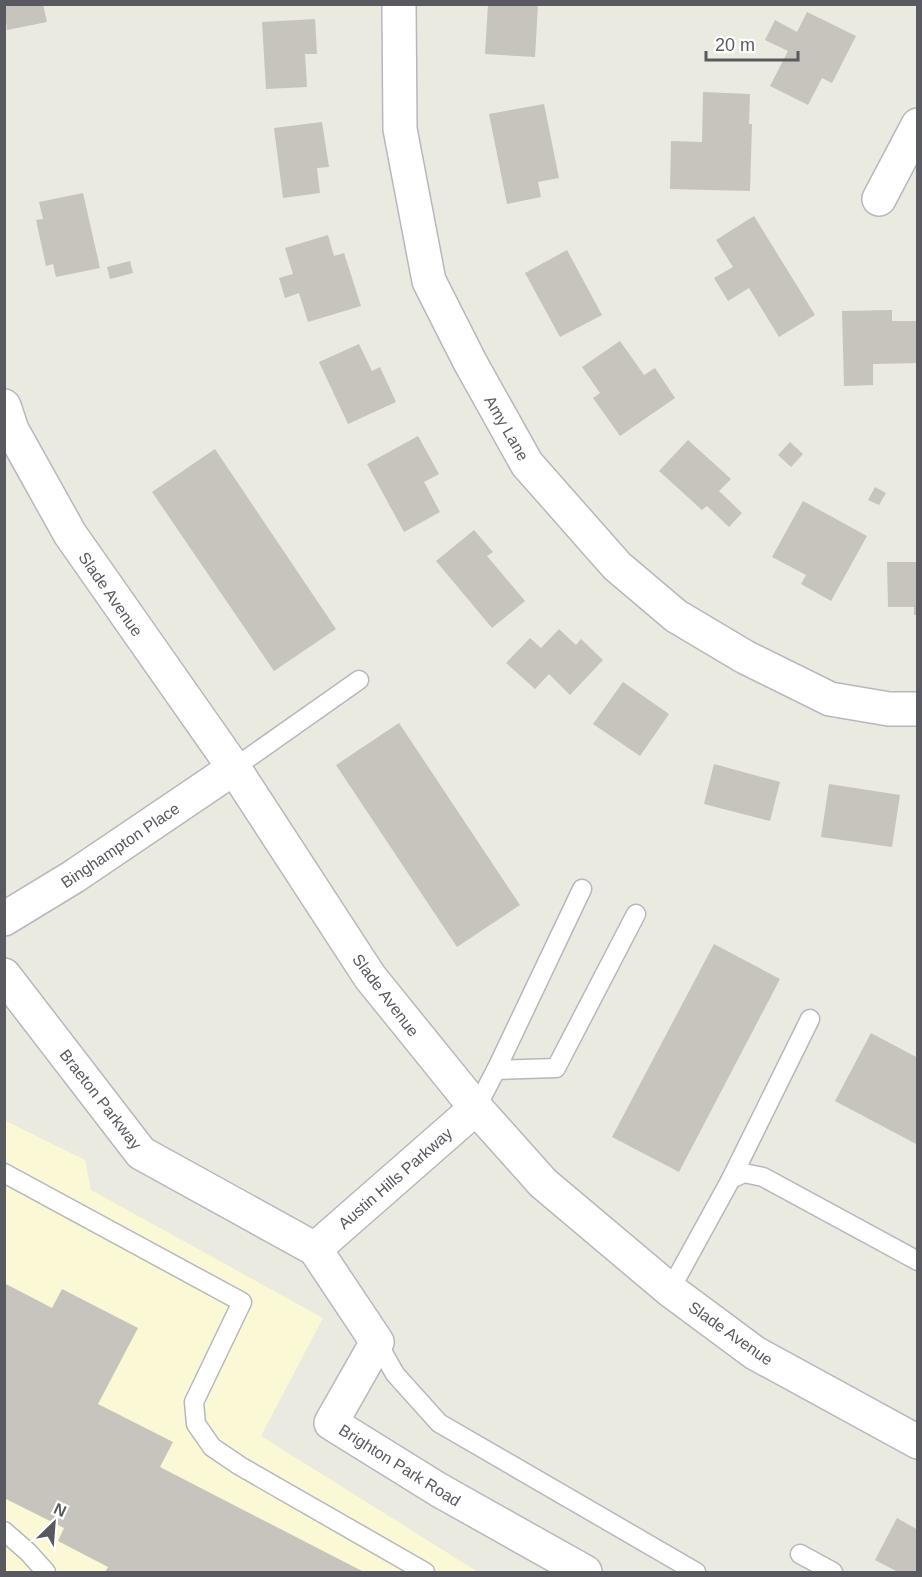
<svg xmlns="http://www.w3.org/2000/svg" width="922" height="1577" font-family="Arial,sans-serif">
	<style>
		.commercial { fill: #faf8d5 }
		.building { fill: #c6c4bd }
		.lines { fill: none; stroke-linecap: round; stroke-linejoin: round }
		.service-casing { stroke: #b7b8be; stroke-width: 21 }
		.minor-casing { stroke: #b7b8be; stroke-width: 36 }
		.service { stroke: #fff; stroke-width: 18 }
		.minor { stroke: #fff; stroke-width: 33 }
		.labels { text-anchor: middle; stroke-width: 5; stroke-linejoin: round; paint-order: stroke }
		.street-label { font-size: 16px; fill: #585a60; stroke: #fff }
	</style>
	<rect width="100%" height="100%" fill="#eaeae0"/>
	<path class="commercial" d="M 4,1120 L 85,1160 L 91,1190 L 323,1318 L 261,1436 L 478,1572 L 5,1572 Z"/>
	<g class="building">
		<path d="M 4,4 L 43,4 L 47,22 L 7,30 Z"/>
		<path d="M 488,4 L 538,4 L 535,57 L 485,54 Z"/>
		<path d="M 807,12 L 856,36 L 832,83 L 822,78 L 808,105 L 770,86 L 788,51 L 765,40 L 775,20 L 797,32 Z"/>
		<path d="M 315,19 L 317,54 L 305,54 L 307,87 L 266,89 L 262,22 Z"/>
		<path d="M 703,92 L 750,94 L 749,124 L 752,124 L 750,191 L 670,189 L 671,141 L 702,142 Z"/>
		<path d="M 544,104 L 559,178 L 538,182 L 541,197 L 507,204 L 489,114 Z"/>
		<path d="M 322,122 L 329,167 L 317,168 L 320,193 L 283,198 L 274,128 Z"/>
		<path d="M 83,193 L 100,268 L 56,277 L 53,264 L 46,266 L 36,220 L 43,219 L 39,202 Z"/>
		<path d="M 754,216 L 815,315 L 779,337 L 749,288 L 728,301 L 714,278 L 733,267 L 716,240 Z"/>
		<path d="M 328,235 L 334,256 L 344,253 L 361,306 L 308,322 L 299,293 L 285,298 L 279,278 L 293,274 L 285,248 Z"/>
		<path d="M 567,250 L 602,315 L 560,337 L 525,273 Z"/>
		<path d="M 130,261 L 133,273 L 110,279 L 107,267 Z"/>
		<path d="M 892,310 L 892,321 L 918,321 L 918,363 L 873,364 L 873,385 L 844,386 L 842,311 Z"/>
		<path d="M 620,341 L 644,375 L 655,368 L 675,398 L 620,436 L 593,398 L 600,393 L 582,367 Z"/>
		<path d="M 359,344 L 372,371 L 380,367 L 396,402 L 348,424 L 319,362 Z"/>
		<path d="M 418,436 L 439,474 L 424,482 L 440,512 L 404,532 L 367,464 Z"/>
		<path d="M 688,440 L 731,479 L 719,491 L 742,513 L 729,527 L 707,506 L 702,510 L 659,471 Z"/>
		<path d="M 790,442 L 803,454 L 791,467 L 778,455 Z"/>
		<path d="M 215,449 L 336,629 L 274,671 L 152,492 Z"/>
		<path d="M 875,487 L 886,493 L 879,505 L 868,500 Z"/>
		<path d="M 803,501 L 867,536 L 831,601 L 801,584 L 806,575 L 772,557 Z"/>
		<path d="M 474,530 L 493,552 L 487,556 L 525,601 L 492,628 L 436,561 Z"/>
		<path d="M 887,562 L 918,562 L 918,615 L 914,615 L 914,607 L 888,607 Z"/>
		<path d="M 559,629 L 576,645 L 581,639 L 603,660 L 570,695 L 549,674 L 535,689 L 506,663 L 530,638 L 541,648 Z"/>
		<path d="M 623,682 L 669,714 L 640,756 L 593,724 Z"/>
		<path d="M 399,723 L 520,905 L 457,947 L 336,765 Z"/>
		<path d="M 714,764 L 780,782 L 770,821 L 704,804 Z"/>
		<path d="M 829,784 L 900,795 L 892,847 L 821,837 Z"/>
		<path d="M 714,944 L 780,979 L 679,1172 L 612,1137 Z"/>
		<path d="M 871,1033 L 918,1058 L 918,1145 L 835,1101 Z"/>
		<path d="M 4,1283 L 52,1308 L 62,1289 L 138,1328 L 98,1404 L 173,1442 L 160,1467 L 364,1572 L 105,1572 L 108,1567 L 58,1541 L 64,1528 L 4,1498 Z"/>
		<path d="M 897,1518 L 918,1530 L 918,1572 L 898,1572 L 875,1560 Z"/>
	</g>
	<g class="lines">
		<g class="service-casing">
			<g id="service">
				<path d="M 234,768 L 359,680"/>
				<path d="M 496,1070 L 556,1068 L 636,914"/>
				<path d="M 476,1108 L 496,1070 L 582,889"/>
				<path d="M 4,1173 L 242,1302 L 194,1402 L 196,1424 L 212,1447 L 240,1466 L 425,1572"/>
				<path d="M 731,1179 L 810,1019"/>
				<path d="M 670,1290 L 731,1179 L 744,1173 L 763,1177 L 918,1261"/>
				<path d="M 377,1342 L 395,1374 L 439,1423 L 696,1572"/>
				<path d="M 4,1531 L 28,1552 L 46,1572"/>
				<path d="M 800,1554 L 833,1572"/>
			</g>
		</g>
		<g class="minor-casing">
			<g id="minor">
				<path d="M 399,4 L 400,129 L 429,281 L 470,362 L 527,464 L 617,566 L 676,616 L 745,657 L 830,699 L 889,709 L 918,709"/>
				<path d="M 879,199 L 918,125"/>
				<path d="M 4,406 L 12,430 L 70,534 L 234,768 L 370,977 L 476,1108 L 543,1183 L 670,1290 L 755,1353 L 918,1442"/>
				<path d="M 4,919 L 73,877 L 234,768"/>
				<path d="M 4,975 L 141,1153 L 315,1249 L 377,1342 L 331,1423 L 439,1490 L 585,1572"/>
				<path d="M 315,1249 L 476,1108"/>
			</g>
		</g>
		<use href="#service" class="service"/>
		<use href="#minor" class="minor"/>
	</g>
	<g class="labels">
		<g class="street-label">
			<text transform="translate(507 428) rotate(60)" y="6">Amy Lane</text>
			<text transform="translate(111 594) rotate(55)" y="6">Slade Avenue</text>
			<text transform="translate(120 845) rotate(-34)" y="6">Binghampton Place</text>
			<text transform="translate(386 995) rotate(53)" y="6">Slade Avenue</text>
			<text transform="translate(101 1099) rotate(52)" y="6">Braeton Parkway</text>
			<text transform="translate(395 1178) rotate(-41)" y="6">Austin Hills Parkway</text>
			<text transform="translate(731 1333) rotate(35)" y="6">Slade Avenue</text>
			<text transform="translate(400 1465) rotate(32)" y="6">Brighton Park Road</text>
		</g>
	</g>
	<rect width="922" height="1577" fill="none" stroke="#585a60" stroke-width="12"/>
	<g transform="translate(54 1523) rotate(25)" stroke="#ffffff" stroke-width="4.5" paint-order="stroke">
	<path d="M0-4.5L10 22L0 15L-10 22Z" fill="#585a60"/>
	<text y="-9" font-size="16" font-weight="bold" text-anchor="middle" fill="#585a60">N</text>
	</g>
	<path d="M706 51v9h92v-9" fill="none" stroke="#585a60" stroke-width="3"/>
	<text x="715" y="51" font-size="18" fill="#585a60" stroke="#ffffff" stroke-width="4.5" paint-order="stroke">20 m</text>
</svg>
